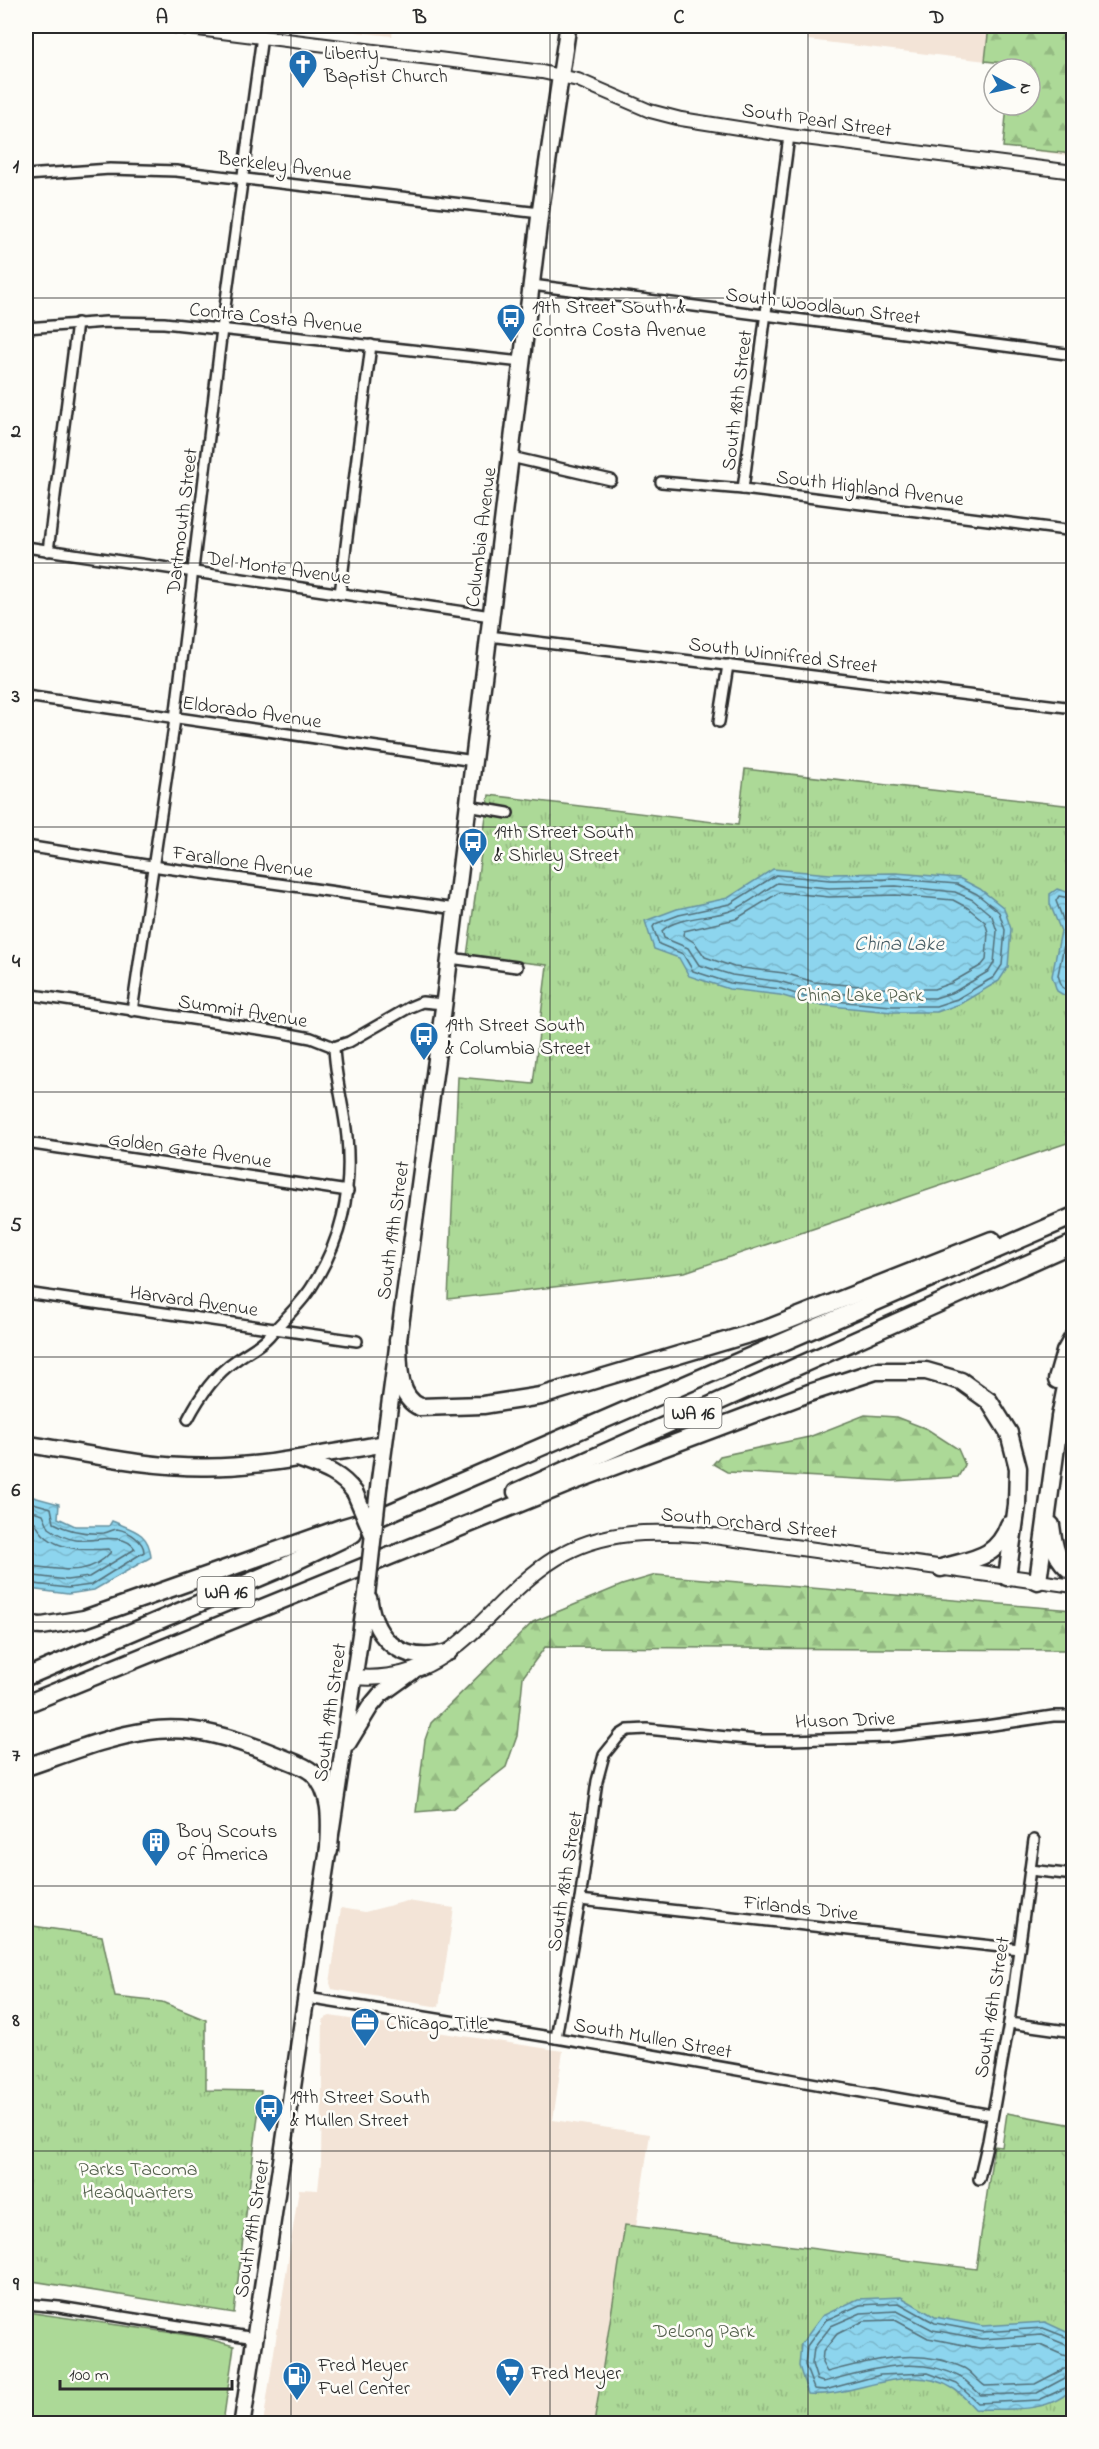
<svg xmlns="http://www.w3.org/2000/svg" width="1099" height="2449" font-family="'Indie Flower',sans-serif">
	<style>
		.built { fill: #f3e4d7 }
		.grass { fill: #acd997; stroke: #6c8261; stroke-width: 1.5 }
		.forest { fill: url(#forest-firs); stroke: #6c8261; stroke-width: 1.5 }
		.park { fill: url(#park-tufts); stroke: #6c8261; stroke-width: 1.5 }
		.water { fill: url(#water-waves); stroke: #6691a0; stroke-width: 1.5 }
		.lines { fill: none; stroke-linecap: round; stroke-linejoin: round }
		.shore { stroke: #526f79; stroke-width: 1.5 }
		.minor-casing { stroke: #2b2b2b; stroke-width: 14 }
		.tertiary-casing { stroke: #2b2b2b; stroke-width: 16 }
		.secondary-casing { stroke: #2b2b2b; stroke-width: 18 }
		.primary-casing { stroke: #2b2b2b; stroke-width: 20 }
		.motorway-casing { stroke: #2b2b2b; stroke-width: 21 }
		.minor { stroke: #fdfcf7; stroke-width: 9 }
		.tertiary { stroke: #fdfcf7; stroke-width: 12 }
		.secondary { stroke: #fdfcf7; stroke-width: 14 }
		.primary { stroke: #fdfcf7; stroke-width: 15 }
		.motorway { stroke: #fdfcf7; stroke-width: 16 }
		.primary-bridge-casing { stroke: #2b2b2b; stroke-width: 20; stroke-linecap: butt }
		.primary-bridge { stroke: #fdfcf7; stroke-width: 15 }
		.grid { fill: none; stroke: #2b2b2b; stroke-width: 1.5; stroke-opacity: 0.55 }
		.labels { text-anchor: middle; stroke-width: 5; stroke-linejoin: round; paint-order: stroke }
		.shield { fill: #fdfcf7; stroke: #6a6a68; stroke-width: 1.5 }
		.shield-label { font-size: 18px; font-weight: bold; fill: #2b2b2b }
		.poi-label { font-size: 20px; fill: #2b2b2b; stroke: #fdfcf7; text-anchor: start }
		.street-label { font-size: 20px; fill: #2b2b2b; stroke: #fdfcf7 }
		.park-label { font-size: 20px; fill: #525f4b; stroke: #fdfcf7 }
		.water-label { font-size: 21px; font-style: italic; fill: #485e66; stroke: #fdfcf7 }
		.neatline { fill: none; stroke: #2b2b2b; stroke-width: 2 }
		.grid-label { font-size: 20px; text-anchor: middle; font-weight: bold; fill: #2b2b2b }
	</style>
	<defs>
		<pattern id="forest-firs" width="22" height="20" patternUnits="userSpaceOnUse" patternTransform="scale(1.5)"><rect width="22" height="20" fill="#acd997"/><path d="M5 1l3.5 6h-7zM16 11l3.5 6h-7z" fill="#94ba82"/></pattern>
		<pattern id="park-tufts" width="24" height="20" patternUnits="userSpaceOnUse" patternTransform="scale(1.5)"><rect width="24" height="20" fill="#acd997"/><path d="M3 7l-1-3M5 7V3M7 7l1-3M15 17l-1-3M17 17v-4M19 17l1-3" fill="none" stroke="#94ba82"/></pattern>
		<pattern id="water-waves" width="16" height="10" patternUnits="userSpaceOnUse" patternTransform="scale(1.5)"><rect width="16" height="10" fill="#8dd5ee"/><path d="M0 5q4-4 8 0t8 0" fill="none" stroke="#7ab7cc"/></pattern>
	</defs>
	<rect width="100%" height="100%" fill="#fdfcf7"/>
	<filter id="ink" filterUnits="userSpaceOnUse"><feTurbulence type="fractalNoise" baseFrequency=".0167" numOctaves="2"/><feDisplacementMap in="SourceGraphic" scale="12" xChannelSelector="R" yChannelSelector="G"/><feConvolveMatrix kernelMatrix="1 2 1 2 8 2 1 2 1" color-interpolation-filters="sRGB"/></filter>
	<g filter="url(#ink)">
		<g class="built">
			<path d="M 301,26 L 394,26 L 392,36 Z"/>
			<path d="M 810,26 L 1073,26 L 1073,156 L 1003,147 L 1007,105 L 1030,105 L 1030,69 L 1011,69 L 1012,64 L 808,40 Z"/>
			<path d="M 407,1901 L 454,1908 L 439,2007 L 332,1989 L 330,1983 L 341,1908 L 365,1912 Z"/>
			<path d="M 330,2016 L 563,2051 L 553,2120 L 650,2134 L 636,2227 L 625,2226 L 594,2423 L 263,2424 L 299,2189 L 318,2190 L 321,2162 L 323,2019 Z"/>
		</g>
		<path class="grass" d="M 26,2312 L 202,2337 L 234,2346 L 223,2423 L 26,2423 Z"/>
		<g class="forest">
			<path d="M 989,26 L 1073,26 L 1073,154 L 1003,147 L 1007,105 L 1030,105 L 1030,69 L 1011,69 L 1012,64 L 985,61 Z"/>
			<path d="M 865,1415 L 896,1417 L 927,1429 L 958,1449 L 965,1465 L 958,1477 L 894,1481 L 727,1472 L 713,1464 L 720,1456 L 809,1437 Z"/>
			<path d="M 656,1575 L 1073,1610 L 1073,1647 L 1067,1650 L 545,1647 L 523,1677 L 517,1736 L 506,1767 L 452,1809 L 416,1812 L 425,1740 L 431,1723 L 533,1622 L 622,1585 Z"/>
		</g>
		<g class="park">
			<path d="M 745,769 L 1073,806 L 1073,1141 L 685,1272 L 448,1299 L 458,1077 L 533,1084 L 547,965 L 467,956 L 489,795 L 738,825 Z"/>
			<path d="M 26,1925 L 102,1936 L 115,1997 L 162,2002 L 206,2020 L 206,2090 L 261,2091 L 234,2313 L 26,2280 Z"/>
			<path d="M 1007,2113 L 1073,2125 L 1073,2423 L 594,2424 L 625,2225 L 976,2269 L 994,2146 L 1002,2147 Z"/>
		</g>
		<g class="water">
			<path d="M 773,869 L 830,874 L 896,873 L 959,878 L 980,889 L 1004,908 L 1011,929 L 1008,967 L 999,981 L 960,1004 L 937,1012 L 892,1012 L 810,1004 L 780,995 L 729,989 L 689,976 L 679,958 L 654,949 L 645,921 L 677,909 L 728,898 Z"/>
			<path d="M 1057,889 L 1073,894 L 1073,1001 L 1057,991 L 1052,976 L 1061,931 L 1050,904 L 1050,894 Z"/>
			<path d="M 26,1495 L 59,1504 L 58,1518 L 75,1526 L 109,1526 L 112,1521 C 133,1530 149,1532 151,1557 L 94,1590 L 68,1594 L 29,1589 L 26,1587 Z"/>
			<path d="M 901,2297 L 935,2317 L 983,2326 L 1045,2322 L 1073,2335 L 1073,2387 C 1052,2414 1005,2409 975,2409 C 968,2402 962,2394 954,2389 C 909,2360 855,2398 808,2394 L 799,2366 L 801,2344 L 822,2316 L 858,2299 Z"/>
		</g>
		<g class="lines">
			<g class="shore">
				<path d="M 776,875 L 830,880 L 896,879 L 957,884 L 977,894 L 999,912 L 1005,930 L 1002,965 L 994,977 L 957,999 L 936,1006 L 892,1006 L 811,999 L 781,989 L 730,983 L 693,971 L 683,954 L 659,944 L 653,927 L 655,924 L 679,915 L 730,904 Z"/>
				<path d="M 777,883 L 829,888 L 896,886 L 955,892 L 973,900 L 992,916 L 997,931 L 994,963 L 989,971 L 954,992 L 935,998 L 893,998 L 813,991 L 782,982 L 732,975 L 699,965 L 688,948 L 664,938 L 662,931 C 676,916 715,918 733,910 C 749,904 763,891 777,883 Z"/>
				<path d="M 780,892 L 829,897 L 896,895 L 953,900 L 968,908 L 985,922 L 988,932 L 986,960 L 982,965 L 951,983 L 934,989 L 893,989 L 814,982 L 784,973 L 734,967 L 705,957 L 695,943 L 683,935 L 684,931 L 736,919 Z"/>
				<path d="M 1074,899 L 1059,896 L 1056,901 L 1067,930 L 1058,975 L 1062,987 L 1074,994"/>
				<path d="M 26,1501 L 51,1508 L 54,1523 C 70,1532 86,1534 104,1533 C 109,1532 114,1529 117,1529 C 129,1531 144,1541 144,1552 L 91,1585 L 68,1588 L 26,1583"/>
				<path d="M 26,1509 L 43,1514 L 49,1528 C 56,1533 67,1539 76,1540 C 94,1542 124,1531 135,1549 L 89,1577 L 67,1580 L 26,1575"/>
				<path d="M 26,1519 L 35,1522 C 47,1550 82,1551 108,1549 L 111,1552 C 86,1580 57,1567 26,1566"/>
				<path d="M 1074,2340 L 1043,2328 L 983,2332 L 935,2323 L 899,2303 L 860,2305 L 826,2320 L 807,2346 L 805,2365 L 814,2389 L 825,2390 L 880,2375 L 928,2373 L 957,2384 L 978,2403 L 1039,2400 L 1074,2384"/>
				<path d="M 1074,2348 L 1042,2335 L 982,2339 L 933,2330 L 897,2311 L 861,2313 L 831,2326 L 814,2348 L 812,2364 L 817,2380 L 823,2382 C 867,2371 917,2353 960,2377 C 968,2381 974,2390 981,2395 L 1037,2393 L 1065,2378 L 1074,2377"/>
				<path d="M 1074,2357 L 1063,2355 L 1040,2345 L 979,2348 L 928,2338 L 895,2320 L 864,2321 L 837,2334 L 823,2352 L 822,2363 L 827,2372 C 873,2360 918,2346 964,2368 C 972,2372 977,2381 985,2386 L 1035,2384 L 1064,2369 L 1074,2368"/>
			</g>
			<g class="minor-casing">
				<g id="minor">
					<path d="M 26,175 L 110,169 L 176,171 L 540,213"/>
					<path d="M 532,285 L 1074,355"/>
					<path d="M 26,328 L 106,322 L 164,323 L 522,362"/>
					<path d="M 511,457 L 611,480"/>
					<path d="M 661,482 L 743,489 L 1074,531"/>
					<path d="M 743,489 L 789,136"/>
					<path d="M 26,547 L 491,616"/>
					<path d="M 48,551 L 77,323"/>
					<path d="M 340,594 L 371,345"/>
					<path d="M 489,636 L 1074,708"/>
					<path d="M 26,696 L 474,761"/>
					<path d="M 719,722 L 728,665"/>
					<path d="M 468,806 L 508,813"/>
					<path d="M 26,846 L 152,866 L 456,909"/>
					<path d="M 450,958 L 517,967"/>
					<path d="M 26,994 L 279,1032 L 311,1038 L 334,1047 L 349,1042 L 410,1007 L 422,1002 L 444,1004"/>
					<path d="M 132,1011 L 175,719 L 222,329 L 262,36"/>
					<path d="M 26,1143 L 348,1191"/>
					<path d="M 26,1293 L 357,1341"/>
					<path d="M 188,1419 C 200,1396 214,1375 236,1360 C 247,1352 260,1346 269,1336 C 283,1320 300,1305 311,1288 C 342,1240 352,1193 347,1137 C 344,1106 335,1077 334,1047"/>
					<path d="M 1030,1870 L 1074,1875"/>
					<path d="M 580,1900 L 1019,1949"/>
					<path d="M 307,1998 L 556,2038 L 992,2115"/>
					<path d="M 1009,2023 L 1074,2032"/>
					<path d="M 556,2038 L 580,1900 L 597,1781 L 604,1755 L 620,1735 L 628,1730 L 647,1729 L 757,1740 L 791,1740 L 888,1737 L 986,1726 L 1053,1716 L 1074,1716"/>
					<path d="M 979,2179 L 988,2141 L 1009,2023 L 1034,1840"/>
					<path d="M 26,2304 L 59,2307 L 255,2338"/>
				</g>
			</g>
			<g class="tertiary-casing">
				<g id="tertiary">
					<path d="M 174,26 L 542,72 L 578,80 L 650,111 L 681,119 L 789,136 L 1074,172"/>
					<path d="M 1038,1581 L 1074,1586"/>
				</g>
			</g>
			<g class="secondary-casing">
				<path id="secondary" d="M 355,1677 C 456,1686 483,1603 556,1558 C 603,1529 655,1531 707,1535 L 1038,1581"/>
			</g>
			<g class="primary-casing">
				<g id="primary">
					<path d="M 26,1444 C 83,1453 149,1468 207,1467 C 266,1467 326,1453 384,1444"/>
					<path d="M 299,1459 C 321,1467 341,1473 355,1493"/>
					<path d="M 379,1484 L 444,1004 L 540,213 L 568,26"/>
					<path d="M 369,1599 C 375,1643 405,1665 449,1652"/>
					<path d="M 348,1743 L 370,1707 L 380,1695 L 412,1672"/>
					<path d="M 242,2424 L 367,1591"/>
				</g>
			</g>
			<g class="motorway-casing">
				<g id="motorway">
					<path d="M 398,1340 C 399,1362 396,1397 420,1407 L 483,1405 L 541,1396 L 769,1328 L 992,1240"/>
					<path d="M 1057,1380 L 1065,1352 L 1074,1336"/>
					<path d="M 516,1492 L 1074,1243"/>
					<path d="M 1051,1525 C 1054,1547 1055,1559 1074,1573"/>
					<path d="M 941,1568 C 972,1559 997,1559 1009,1525"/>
					<path d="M 1038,1581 L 1060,1417 L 1068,1377 L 1074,1365"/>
					<path d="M 26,1625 L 42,1626 L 84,1619 L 341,1528 L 382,1516 L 1074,1216"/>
					<path d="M 26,1677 L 275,1571 L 353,1534"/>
					<path d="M 26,1704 L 572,1482 L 809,1393 L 876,1371 L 926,1371 L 961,1381 L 989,1401 L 1009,1433 L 1018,1468 L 1017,1505 L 1007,1577"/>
					<path d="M 26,1767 C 65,1754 106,1737 148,1731 C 194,1724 239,1740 280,1757 C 290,1761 305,1766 313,1773 C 334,1793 330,1826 329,1851"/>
				</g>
			</g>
			<use href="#minor" class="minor"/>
			<use href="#tertiary" class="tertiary"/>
			<use href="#secondary" class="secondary"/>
			<use href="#primary" class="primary"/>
			<use href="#motorway" class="motorway"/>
			<g class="primary-bridge-casing">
				<g id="primary-bridge">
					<path d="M 355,1493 L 373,1535"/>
					<path d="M 367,1591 L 379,1484"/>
				</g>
			</g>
			<use href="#primary-bridge" class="primary-bridge"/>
		</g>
	</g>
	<path class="grid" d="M 291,26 L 291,2424M 550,26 L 550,2424M 808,26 L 808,2424M 26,298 L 1074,298M 26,563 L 1074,563M 26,827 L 1074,827M 26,1092 L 1074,1092M 26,1357 L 1074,1357M 26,1622 L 1074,1622M 26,1886 L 1074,1886M 26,2151 L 1074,2151"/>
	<defs>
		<g id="church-pin" transform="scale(1.5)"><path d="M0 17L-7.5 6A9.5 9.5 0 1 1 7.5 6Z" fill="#1f6fb2" stroke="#fdfcf7"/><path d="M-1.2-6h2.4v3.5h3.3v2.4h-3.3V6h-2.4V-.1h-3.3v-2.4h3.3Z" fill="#fff"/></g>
		<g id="bus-pin" transform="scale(1.5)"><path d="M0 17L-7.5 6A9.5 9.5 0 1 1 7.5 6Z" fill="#1f6fb2" stroke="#fdfcf7"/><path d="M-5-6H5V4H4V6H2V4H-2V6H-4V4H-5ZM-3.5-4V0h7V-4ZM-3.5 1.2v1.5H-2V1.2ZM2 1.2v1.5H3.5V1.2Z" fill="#fff"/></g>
		<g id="building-pin" transform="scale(1.5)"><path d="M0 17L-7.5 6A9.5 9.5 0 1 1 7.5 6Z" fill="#1f6fb2" stroke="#fdfcf7"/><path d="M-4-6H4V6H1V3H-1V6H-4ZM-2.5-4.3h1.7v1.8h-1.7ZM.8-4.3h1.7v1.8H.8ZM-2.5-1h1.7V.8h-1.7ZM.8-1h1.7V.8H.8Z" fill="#fff"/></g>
		<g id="office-pin" transform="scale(1.5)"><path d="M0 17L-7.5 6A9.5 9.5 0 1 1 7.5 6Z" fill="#1f6fb2" stroke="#fdfcf7"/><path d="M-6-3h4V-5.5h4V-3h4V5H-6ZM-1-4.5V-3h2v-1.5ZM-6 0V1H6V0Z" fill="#fff"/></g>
		<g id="supermarket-pin" transform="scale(1.5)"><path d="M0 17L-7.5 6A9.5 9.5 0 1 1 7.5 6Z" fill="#1f6fb2" stroke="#fdfcf7"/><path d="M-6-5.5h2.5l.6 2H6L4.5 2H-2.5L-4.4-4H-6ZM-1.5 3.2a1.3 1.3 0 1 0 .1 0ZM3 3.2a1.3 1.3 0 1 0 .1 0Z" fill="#fff"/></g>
		<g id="fuel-pin" transform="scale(1.5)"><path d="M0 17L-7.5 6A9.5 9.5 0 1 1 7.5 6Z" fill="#1f6fb2" stroke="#fdfcf7"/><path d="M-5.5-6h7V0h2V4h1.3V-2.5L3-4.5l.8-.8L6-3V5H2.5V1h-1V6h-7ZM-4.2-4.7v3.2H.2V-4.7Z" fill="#fff"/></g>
	</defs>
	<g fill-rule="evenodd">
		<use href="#church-pin" x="303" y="64"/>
		<use href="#bus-pin" x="511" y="318"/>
		<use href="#bus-pin" x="473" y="842"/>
		<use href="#bus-pin" x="424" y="1036"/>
		<use href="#building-pin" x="156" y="1842"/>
		<use href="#office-pin" x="365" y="2022"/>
		<use href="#bus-pin" x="269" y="2108"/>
		<use href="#supermarket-pin" x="510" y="2372"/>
		<use href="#fuel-pin" x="297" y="2376"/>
	</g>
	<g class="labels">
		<g class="shield">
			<rect x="664.5" y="1398" width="57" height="30" rx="4.5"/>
			<rect x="197.5" y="1577" width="57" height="30" rx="4.5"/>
		</g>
		<g class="shield-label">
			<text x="693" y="1419">WA 16</text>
			<text x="226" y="1598">WA 16</text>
		</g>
		<g class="poi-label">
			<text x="324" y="59">Liberty<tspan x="324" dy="23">Baptist Church</tspan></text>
			<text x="532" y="313">19th Street South &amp;<tspan x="532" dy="23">Contra Costa Avenue</tspan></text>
			<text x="494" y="838">19th Street South<tspan x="494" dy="23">&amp; Shirley Street</tspan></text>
			<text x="445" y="1031">19th Street South<tspan x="445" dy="23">&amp; Columbia Street</tspan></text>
			<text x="177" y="1837">Boy Scouts<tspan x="177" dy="23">of America</tspan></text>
			<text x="386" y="2029">Chicago Title</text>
			<text x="290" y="2103">19th Street South<tspan x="290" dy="23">&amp; Mullen Street</tspan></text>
			<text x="318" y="2371">Fred Meyer<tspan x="318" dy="23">Fuel Center</tspan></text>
			<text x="531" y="2379">Fred Meyer</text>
		</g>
		<g class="street-label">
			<text transform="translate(817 119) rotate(8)" y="7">South Pearl Street</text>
			<text transform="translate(285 165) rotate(7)" y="7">Berkeley Avenue</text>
			<text transform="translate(823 305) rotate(7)" y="7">South Woodlawn Street</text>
			<text transform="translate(276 317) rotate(6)" y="7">Contra Costa Avenue</text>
			<text transform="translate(736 400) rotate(-83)" y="7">South 18th Street</text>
			<text transform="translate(870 487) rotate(7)" y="7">South Highland Avenue</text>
			<text transform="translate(181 521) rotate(-83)" y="7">Dartmouth Street</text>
			<text transform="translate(480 537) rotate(-83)" y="7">Columbia Avenue</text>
			<text transform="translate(279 567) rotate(8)" y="7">Del Monte Avenue</text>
			<text transform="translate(783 654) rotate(7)" y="7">South Winnifred Street</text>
			<text transform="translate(252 711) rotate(8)" y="7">Eldorado Avenue</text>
			<text transform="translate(243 861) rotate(8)" y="7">Farallone Avenue</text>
			<text transform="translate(243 1010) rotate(9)" y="7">Summit Avenue</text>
			<text transform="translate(190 1149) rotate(8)" y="7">Golden Gate Avenue</text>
			<text transform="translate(392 1230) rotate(-82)" y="7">South 19th Street</text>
			<text transform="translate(194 1300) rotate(8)" y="7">Harvard Avenue</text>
			<text transform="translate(749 1522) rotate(6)" y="7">South Orchard Street</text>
			<text transform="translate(329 1712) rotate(-82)" y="7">South 19th Street</text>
			<text transform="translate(845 1719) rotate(-2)" y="7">Huson Drive</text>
			<text transform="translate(564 1881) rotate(-81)" y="7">South 18th Street</text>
			<text transform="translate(801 1907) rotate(6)" y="7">Firlands Drive</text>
			<text transform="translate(991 2007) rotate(-81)" y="7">South 16th Street</text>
			<text transform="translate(653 2037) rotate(10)" y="7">South Mullen Street</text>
			<text transform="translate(251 2228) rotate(-81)" y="7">South 19th Street</text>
		</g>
		<g class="park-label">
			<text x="860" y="1001">China Lake Park</text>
			<text x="138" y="2175">Parks Tacoma<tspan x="138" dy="23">Headquarters</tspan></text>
			<text x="704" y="2337">DeLong Park</text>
		</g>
		<g class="water-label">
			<text x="899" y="950">China Lake</text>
		</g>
	</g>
	<rect width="1099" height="2449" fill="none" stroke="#fdfcf7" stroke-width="66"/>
	<g transform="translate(1012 87) rotate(98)"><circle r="28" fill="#fdfcf7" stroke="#a9a8a5" stroke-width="1.5"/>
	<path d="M0-4.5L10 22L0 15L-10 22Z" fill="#1f6fb2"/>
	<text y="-9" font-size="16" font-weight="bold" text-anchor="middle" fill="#2b2b2b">N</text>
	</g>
	<path d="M60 2380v9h172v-9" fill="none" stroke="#2b2b2b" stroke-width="3"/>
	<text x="69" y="2380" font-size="18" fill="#2b2b2b" stroke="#fdfcf7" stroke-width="4.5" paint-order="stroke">100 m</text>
	<rect x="33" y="33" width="1033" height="2383" class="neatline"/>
	<g class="grid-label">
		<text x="162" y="23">A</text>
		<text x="420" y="23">B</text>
		<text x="679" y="23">C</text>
		<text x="937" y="23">D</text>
		<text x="16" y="172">1</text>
		<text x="16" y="437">2</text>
		<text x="16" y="702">3</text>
		<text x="16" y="967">4</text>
		<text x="16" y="1231">5</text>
		<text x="16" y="1496">6</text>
		<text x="16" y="1761">7</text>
		<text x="16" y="2026">8</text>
		<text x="16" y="2290">9</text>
	</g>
</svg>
